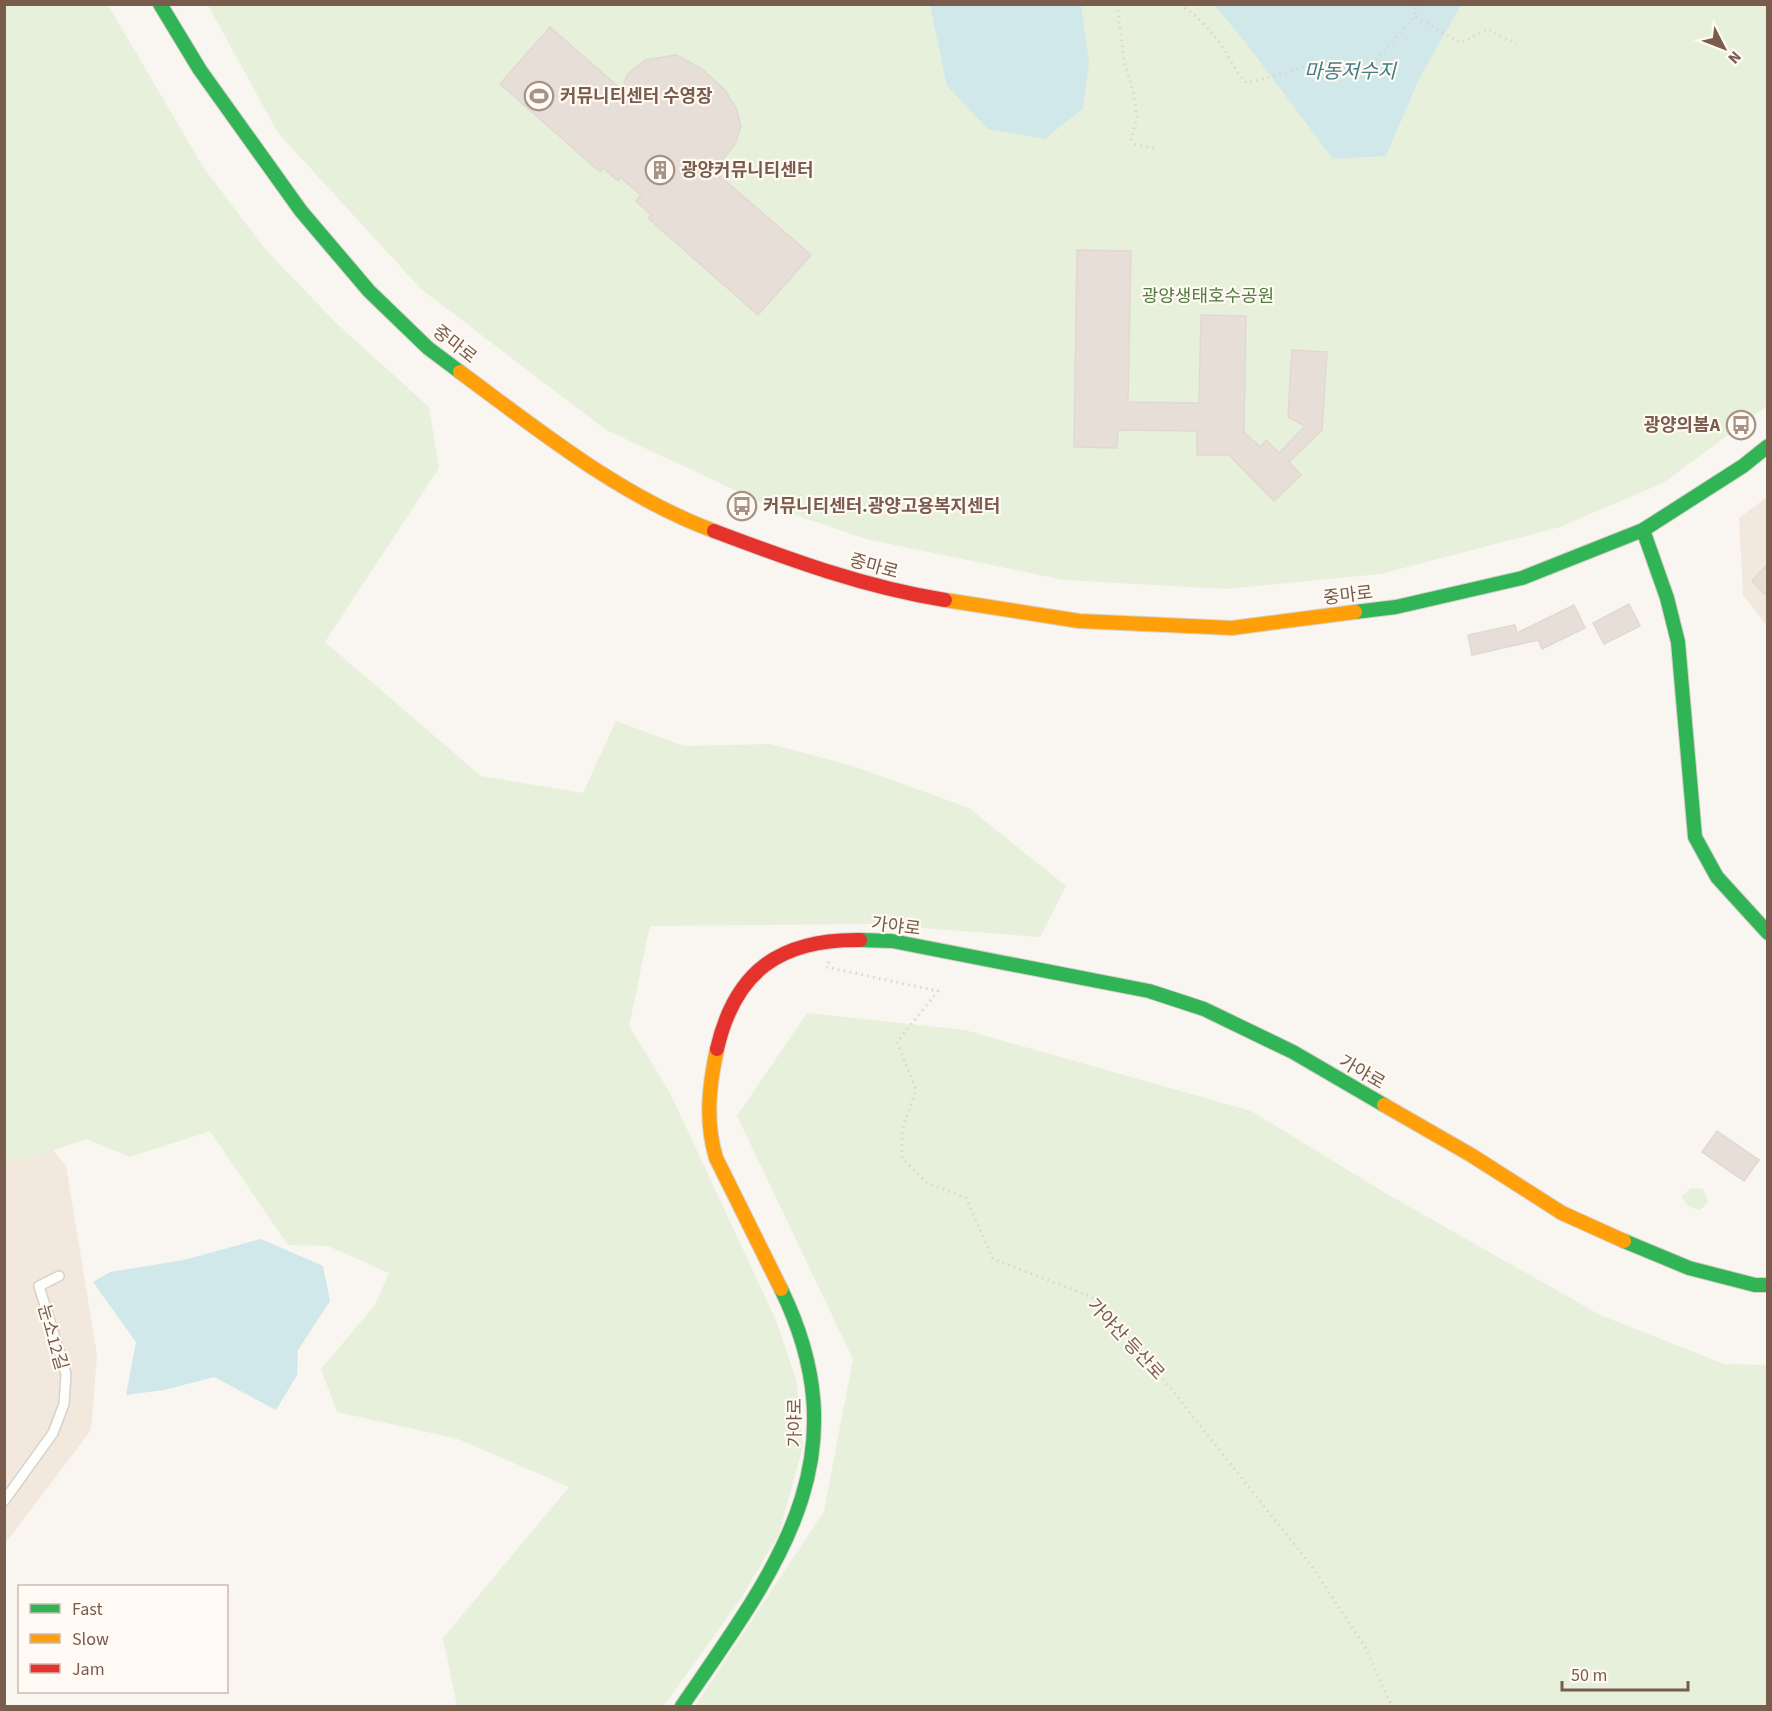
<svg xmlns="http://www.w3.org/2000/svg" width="1772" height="1711" font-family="'Source Sans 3','Noto Sans KR',sans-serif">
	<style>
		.residential { fill: #f2e8de }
		.green { fill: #e7f0db }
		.water { fill: #d0e8ea }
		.building { fill: #e6ded7; stroke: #e2d8d2; stroke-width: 1.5 }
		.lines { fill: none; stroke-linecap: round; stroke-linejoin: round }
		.lane-casing { stroke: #d7d1cb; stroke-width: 12 }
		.fast-casing { stroke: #d9d2cb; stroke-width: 16 }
		.slow-casing { stroke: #d9d2cb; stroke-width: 16 }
		.jam-casing { stroke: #d9d2cb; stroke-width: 16 }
		.path { stroke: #dcd5d0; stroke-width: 3; stroke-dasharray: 1.5 4.5; stroke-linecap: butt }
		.lane { stroke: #fefefd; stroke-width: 9 }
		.fast { stroke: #30b455; stroke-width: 14 }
		.slow { stroke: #ff9f0a; stroke-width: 14 }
		.jam { stroke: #e5322d; stroke-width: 14 }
		.labels { text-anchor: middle; stroke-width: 4.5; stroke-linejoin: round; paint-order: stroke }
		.poi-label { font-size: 18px; font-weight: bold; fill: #7a5c4d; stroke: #fffaf3; text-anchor: start }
		.park-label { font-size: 18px; fill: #537a41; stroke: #fffaf3 }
		.street-label { font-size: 18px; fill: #7a5c4d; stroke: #fffaf3 }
		.water-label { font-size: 20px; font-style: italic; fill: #437c86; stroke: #fffaf3 }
	</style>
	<rect width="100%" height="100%" fill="#f9f5f0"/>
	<g class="residential">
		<path d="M 1767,497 L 1767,626 L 1743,595 L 1739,518 Z"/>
		<path d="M 4,1095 L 66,1165 L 97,1355 L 91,1430 L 5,1544 Z"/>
	</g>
	<g class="green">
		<path d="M 4,5 L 108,5 L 203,167 L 265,249 L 337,324 L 429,407 L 439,468 L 325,642 L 481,776 L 583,793 L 616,721 L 684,746 L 770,744 L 853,766 L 969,808 L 1066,886 L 1040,937 L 870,924 L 650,926 L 629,1026 L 670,1093 L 775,1318 L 796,1379 L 803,1446 L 779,1534 L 741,1598 L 664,1706 L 457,1706 L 443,1638 L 569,1487 L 458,1439 L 337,1412 L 321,1369 L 375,1305 L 389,1273 L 328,1246 L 288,1245 L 210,1131 L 130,1157 L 87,1139 L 17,1162 L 5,1154 Z"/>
		<path d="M 208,5 L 1767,5 L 1767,406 L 1663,483 L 1560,527 L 1380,574 L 1226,589 L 1064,580 L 866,539 L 767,505 L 606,430 L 421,289 L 278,133 Z"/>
		<path d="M 807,1013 L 965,1030 L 1251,1111 L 1387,1194 L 1600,1315 L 1724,1364 L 1767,1365 L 1767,1706 L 695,1706 L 824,1511 L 853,1359 L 737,1116 Z"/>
		<path d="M 1691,1188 L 1703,1189 L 1708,1202 L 1700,1210 L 1690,1207 L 1681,1197 Z"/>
	</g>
	<g class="water">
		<path d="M 930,5 L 1081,5 L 1089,63 L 1083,108 L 1045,139 L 988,129 L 947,86 Z"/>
		<path d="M 1214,5 L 1461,5 L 1419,79 L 1386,156 L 1333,159 L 1246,43 Z"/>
		<path d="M 261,1239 L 323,1266 L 330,1301 L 298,1350 L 297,1375 L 276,1410 L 214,1377 L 164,1390 L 126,1395 L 136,1342 L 93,1282 L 110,1272 L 184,1260 Z"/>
	</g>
	<g class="building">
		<path d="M 550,27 L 622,90 L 627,75 L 645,60 L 676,55 L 701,68 L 725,90 L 737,110 L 741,127 L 735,144 L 714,171 L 811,255 L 758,315 L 648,218 L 651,215 L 636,201 L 641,195 L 621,178 L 618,181 L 603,168 L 600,172 L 500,84 Z"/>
		<path d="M 1077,250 L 1131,251 L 1128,402 L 1199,403 L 1201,315 L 1246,316 L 1244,432 L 1260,447 L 1266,440 L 1279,453 L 1305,426 L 1288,417 L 1292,350 L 1327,352 L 1322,430 L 1289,462 L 1301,475 L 1274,501 L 1229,455 L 1197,455 L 1197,431 L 1118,430 L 1117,448 L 1074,447 Z"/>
		<path d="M 1767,565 L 1767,596 L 1752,581 Z"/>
		<path d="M 1629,604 L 1640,626 L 1604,644 L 1593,623 Z"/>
		<path d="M 1574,605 L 1585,628 L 1542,649 L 1538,640 L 1472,655 L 1468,635 L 1515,625 L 1517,633 Z"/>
		<path d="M 1717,1131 L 1759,1160 L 1744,1181 L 1702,1152 Z"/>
	</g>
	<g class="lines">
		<g class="lane-casing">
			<path id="lane" d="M 4,1501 L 53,1433 L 64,1404 L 66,1374 L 39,1286 L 59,1276"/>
		</g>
		<g class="fast-casing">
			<g id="fast">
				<path d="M 160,4 L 200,70 L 301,211 L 369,291 L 428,348 L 460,372"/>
				<path d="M 1643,530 L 1667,598 L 1678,642 L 1695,837 L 1717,877 L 1768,933"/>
				<path d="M 1355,612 L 1396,607 L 1522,578 L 1643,530 L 1743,466 L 1768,446"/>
				<path d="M 860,940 L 892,941 L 1149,991 L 1204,1009 L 1293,1052 L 1384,1105"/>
				<path d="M 1624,1241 L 1689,1268 L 1755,1285 L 1768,1285"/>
				<path d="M 682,1706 C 776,1569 864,1459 781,1289"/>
			</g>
		</g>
		<g class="slow-casing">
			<g id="slow">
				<path d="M 460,372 C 540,431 620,496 714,531"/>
				<path d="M 945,600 L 1079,621 L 1232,628 L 1355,612"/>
				<path d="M 717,1049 C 709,1086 705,1121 716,1158 L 781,1289"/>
				<path d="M 1384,1105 L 1471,1155 L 1562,1213 L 1624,1241"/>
			</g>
		</g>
		<g class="jam-casing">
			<g id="jam">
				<path d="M 714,531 C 791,560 864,587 945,600"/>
				<path d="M 717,1049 C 735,971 780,939 860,940"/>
			</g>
		</g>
		<g class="path">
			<path d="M 1117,4 L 1124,61 L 1133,91 L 1137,117 L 1131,139 L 1135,144 L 1156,149"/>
			<path d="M 1180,4 C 1198,17 1211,30 1223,48 C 1231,60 1236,73 1247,83 L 1331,60 L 1358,80 L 1415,16 L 1416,4"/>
			<path d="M 1416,17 L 1461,43 L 1488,29 L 1503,38 L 1517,43"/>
			<path d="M 829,962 L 826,967 L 938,991 L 897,1042 L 916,1090 L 902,1130 L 902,1158 L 927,1183 L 966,1198 L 993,1259 L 1092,1297 L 1145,1356 L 1313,1568 L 1365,1647 L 1392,1706"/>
		</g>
		<use href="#lane" class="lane"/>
		<use href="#fast" class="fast"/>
		<use href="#slow" class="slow"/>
		<use href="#jam" class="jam"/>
	</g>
	<defs>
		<g id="stadium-ring" transform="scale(1.5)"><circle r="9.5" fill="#fffaf3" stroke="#a69286" stroke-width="1.5"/><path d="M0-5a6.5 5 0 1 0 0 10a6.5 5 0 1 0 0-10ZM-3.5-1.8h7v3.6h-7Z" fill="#a69286"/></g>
		<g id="building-ring" transform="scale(1.5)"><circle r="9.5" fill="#fffaf3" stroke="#a69286" stroke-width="1.5"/><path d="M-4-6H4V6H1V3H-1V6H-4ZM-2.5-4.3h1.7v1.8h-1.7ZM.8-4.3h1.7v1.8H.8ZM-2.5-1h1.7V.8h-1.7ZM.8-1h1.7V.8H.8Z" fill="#a69286"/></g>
		<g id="bus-ring" transform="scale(1.5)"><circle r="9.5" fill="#fffaf3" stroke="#a69286" stroke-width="1.5"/><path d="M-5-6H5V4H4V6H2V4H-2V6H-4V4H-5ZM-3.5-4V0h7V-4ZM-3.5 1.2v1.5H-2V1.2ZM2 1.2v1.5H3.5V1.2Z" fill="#a69286"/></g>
	</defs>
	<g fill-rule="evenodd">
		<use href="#stadium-ring" x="539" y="96"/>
		<use href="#building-ring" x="660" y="170"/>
		<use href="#bus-ring" x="1741" y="425"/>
		<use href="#bus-ring" x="742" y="506"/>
	</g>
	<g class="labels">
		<g class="poi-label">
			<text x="560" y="102">커뮤니티센터 수영장</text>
			<text x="681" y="176">광양커뮤니티센터</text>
			<text x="1720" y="431" text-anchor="end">광양의봄A</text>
			<text x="763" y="512">커뮤니티센터.광양고용복지센터</text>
		</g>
		<g class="park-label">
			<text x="1208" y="302">광양생태호수공원</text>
		</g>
		<g class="street-label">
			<text transform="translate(455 344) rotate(38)" y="6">중마로</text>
			<text transform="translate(874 566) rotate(15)" y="6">중마로</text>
			<text transform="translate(1348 595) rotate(-7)" y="6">중마로</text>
			<text transform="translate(896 926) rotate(7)" y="6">가야로</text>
			<text transform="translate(1362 1072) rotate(30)" y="6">가야로</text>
			<text transform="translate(53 1337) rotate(74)" y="6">눈소12길</text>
			<text transform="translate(1126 1339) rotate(47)" y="6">가야산 등산로</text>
			<text transform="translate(795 1423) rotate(-90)" y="6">가야로</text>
		</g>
		<g class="water-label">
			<text x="1350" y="78">마동저수지</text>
		</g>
	</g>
	<rect width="1772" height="1711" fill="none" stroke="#7a5c4d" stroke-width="12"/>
	<rect x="18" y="1585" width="210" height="108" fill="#fffaf3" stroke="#cabbb1" stroke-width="1.5"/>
	<rect x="30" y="1604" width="30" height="9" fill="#30b455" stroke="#cabbb1" stroke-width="1.5"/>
	<text x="72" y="1615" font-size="18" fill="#7a5c4d">Fast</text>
	<rect x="30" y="1634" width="30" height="9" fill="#ff9f0a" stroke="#cabbb1" stroke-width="1.5"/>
	<text x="72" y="1645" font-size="18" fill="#7a5c4d">Slow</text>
	<rect x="30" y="1664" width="30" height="9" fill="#e5322d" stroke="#cabbb1" stroke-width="1.5"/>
	<text x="72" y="1675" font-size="18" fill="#7a5c4d">Jam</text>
	<g transform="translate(1724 48) rotate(132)" stroke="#fffaf3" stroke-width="4.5" paint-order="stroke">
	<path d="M0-4.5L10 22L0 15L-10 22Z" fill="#7a5c4d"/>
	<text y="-9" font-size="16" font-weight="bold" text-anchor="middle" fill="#7a5c4d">N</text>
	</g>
	<path d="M1562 1681v9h126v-9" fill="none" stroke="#7a5c4d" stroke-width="3"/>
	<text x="1571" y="1681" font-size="18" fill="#7a5c4d" stroke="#fffaf3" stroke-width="4.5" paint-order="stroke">50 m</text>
</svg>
